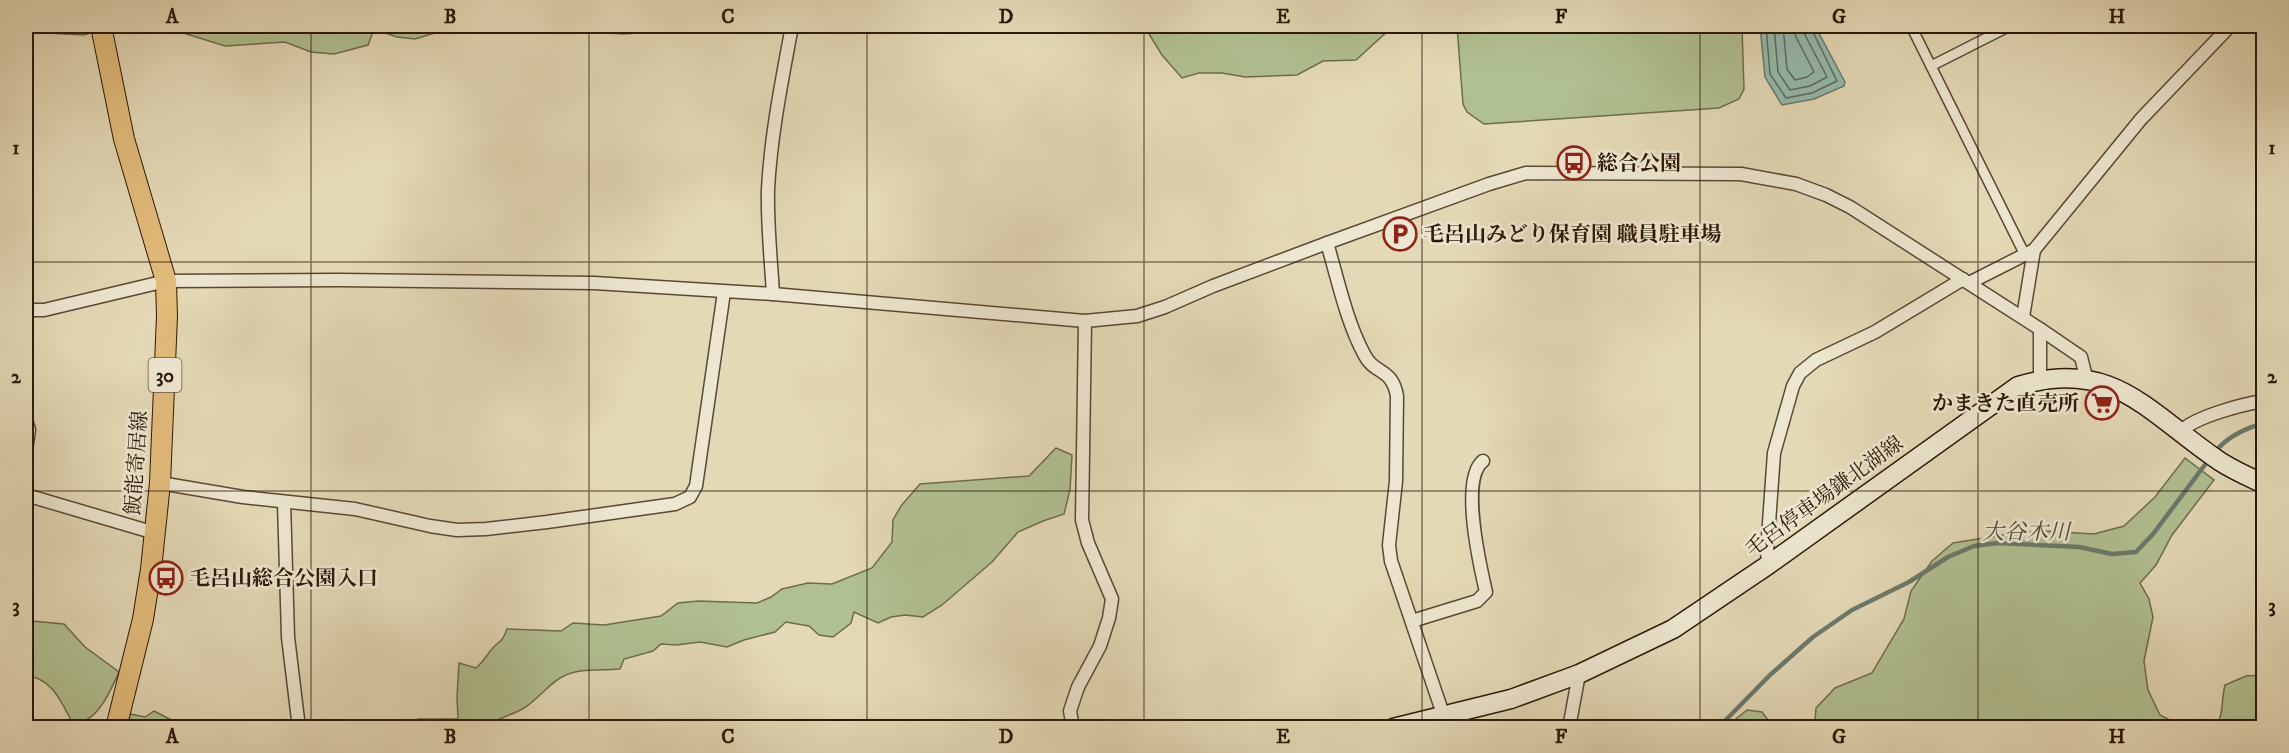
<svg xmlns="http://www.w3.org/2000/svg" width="2289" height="753" font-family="'IM FELL DW Pica','Noto Serif JP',serif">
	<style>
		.green { fill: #b1c091; stroke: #6e6c4c; stroke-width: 1.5 }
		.water { fill: #95baaf; stroke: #6b796c; stroke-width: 1.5 }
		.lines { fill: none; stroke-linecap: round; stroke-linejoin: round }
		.shore { stroke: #60695b; stroke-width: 1.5 }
		.stream { stroke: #6b796c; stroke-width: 4.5 }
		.pedestrian-casing { stroke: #5a4833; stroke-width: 12 }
		.minor-casing { stroke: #5a4833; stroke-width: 15 }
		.secondary-casing { stroke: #2c1807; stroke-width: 21 }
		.primary-casing { stroke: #2c1807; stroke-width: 22 }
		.pedestrian { stroke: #ede6d0; stroke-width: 9 }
		.minor { stroke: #ede6d0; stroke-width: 12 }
		.secondary { stroke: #ede6d0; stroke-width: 18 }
		.primary { stroke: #e2bc7b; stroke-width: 20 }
		.grid { fill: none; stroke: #2c1807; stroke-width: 1.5; stroke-opacity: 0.55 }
		.labels { text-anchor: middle; stroke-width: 5; stroke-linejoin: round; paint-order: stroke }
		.shield { fill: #ede6d0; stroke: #665643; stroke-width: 1.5 }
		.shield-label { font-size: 20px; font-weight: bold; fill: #2c1807 }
		.poi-label { font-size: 21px; font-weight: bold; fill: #2c1807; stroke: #ede6d0; text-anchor: start }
		.street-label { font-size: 21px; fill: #2c1807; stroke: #ede6d0 }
		.water-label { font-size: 22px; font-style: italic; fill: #4c4939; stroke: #ede6d0 }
		.neatline { fill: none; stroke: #2c1807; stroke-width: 2 }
		.grid-label { font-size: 20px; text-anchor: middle; font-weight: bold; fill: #2c1807 }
	</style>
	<rect width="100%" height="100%" fill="#e4d9b6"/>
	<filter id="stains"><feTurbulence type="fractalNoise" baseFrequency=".00333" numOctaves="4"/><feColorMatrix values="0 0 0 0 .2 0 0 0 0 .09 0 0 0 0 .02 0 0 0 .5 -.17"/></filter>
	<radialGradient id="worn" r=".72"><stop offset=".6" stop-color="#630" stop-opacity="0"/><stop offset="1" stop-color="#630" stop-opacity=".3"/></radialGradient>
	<g class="green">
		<path d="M 26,26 L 113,26 L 84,35 L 26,32 Z"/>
		<path d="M 161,26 L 458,26 L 415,39 L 397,37 L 374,29 L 368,45 L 334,54 L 311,52 L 285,42 L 225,46 Z"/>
		<path d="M 579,26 L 661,26 C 633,37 608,36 579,26 Z"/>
		<path d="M 1144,26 L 1389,26 L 1390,29 L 1356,60 L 1323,61 L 1297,75 L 1245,77 L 1222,73 L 1199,73 L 1182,78 L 1162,55 Z"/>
		<path d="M 1457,26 L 1742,26 L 1744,89 L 1739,99 L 1719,108 L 1484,124 L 1467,112 L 1463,104 Z"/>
		<path d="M 1056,448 L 1072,455 L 1070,490 L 1064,514 L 1043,521 L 1018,532 L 992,562 L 942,605 L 923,617 L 905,615 L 891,617 L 878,623 L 854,612 L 851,623 L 833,637 L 819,635 L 809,626 L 786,622 L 775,632 L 744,640 L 727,647 L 700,642 L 676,645 L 661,644 L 653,651 L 624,659 L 620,669 C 599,671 579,667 560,678 C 547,686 537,700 524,708 C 511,716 498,717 487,727 L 413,727 L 418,719 L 458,719 L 457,697 L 459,663 L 476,668 C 484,661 486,656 492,649 C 500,639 501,645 507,629 L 561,631 L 573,623 L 604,625 L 661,616 L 678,603 L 698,601 L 757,603 L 771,597 L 782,589 L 808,583 L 832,584 L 872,568 L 892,542 L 893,520 L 901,506 L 920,484 L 1029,476 Z"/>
		<path d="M 2185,458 L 2214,480 L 2172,535 L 2156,565 L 2140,583 L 2149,599 L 2153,617 L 2144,661 L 2148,690 L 2160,715 L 2183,727 L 1810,727 L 1815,721 L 1816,708 L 1835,688 L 1872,673 L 1904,619 L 1911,591 L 1932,561 L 1953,543 L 2009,534 L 2043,531 L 2094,534 L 2124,526 L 2155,497 Z"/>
		<path d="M 32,621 L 64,624 L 85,647 L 119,672 C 112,687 102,712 86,720 C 82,722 76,722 72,722 C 61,701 51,677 26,676 L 26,631 Z"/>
		<path d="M 2263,675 L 2263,727 L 2216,727 C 2224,714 2221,700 2225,685 L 2246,676 Z"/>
		<path d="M 1747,710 L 1762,712 L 1773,727 L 1726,727 Z"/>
		<path d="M 154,711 L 185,727 L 127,727 L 130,714 L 145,717 Z"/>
	</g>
	<path class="water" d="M 1760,26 L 1815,26 L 1845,82 L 1844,86 L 1814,99 L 1782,105 L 1765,77 Z"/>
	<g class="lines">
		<g class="shore">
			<path d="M 1766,26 L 1770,74 L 1786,98 L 1812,93 L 1837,81 L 1810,26"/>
			<path d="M 1774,26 L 1778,72 L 1790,90 L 1810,86 L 1827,77 L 1804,33 L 1802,26"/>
			<path d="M 1783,26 L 1787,69 L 1795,80 L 1807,77 L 1814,72 L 1796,37 L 1793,26"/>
		</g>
		<g class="stream">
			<path d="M 2215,452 C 2227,437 2246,428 2264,423"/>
			<path d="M 1718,728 L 1770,675 L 1813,637 L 1852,610 L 1909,582 L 1948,557 L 1974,546 L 1998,543 L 2079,547 L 2112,554 L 2136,552 L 2153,534 L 2210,458"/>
		</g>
		<g class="pedestrian-casing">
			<g id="pedestrian">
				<path d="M 1911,26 L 2025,255"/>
				<path d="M 1931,66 L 2010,26"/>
			</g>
		</g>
		<g class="minor-casing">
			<g id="minor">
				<path d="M 1327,243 C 1338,280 1346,320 1364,354 C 1374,375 1392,367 1397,396 L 1396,481 L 1389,545 L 1391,561 L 1443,714"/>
				<path d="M 1969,283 L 2034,250 L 2141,119 L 2230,26"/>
				<path d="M 773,294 C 771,259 767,224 768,189 C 771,134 782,80 792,26"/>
				<path d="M 26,310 L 44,310 L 166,281 L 339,280 L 594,283 L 773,294 L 1085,321 L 1137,316 L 1165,307 L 1213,286 L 1327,243 L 1489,184 L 1526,173 L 1741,174 L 1796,184 L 1826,195 L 1850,207 L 2040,329 L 2081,357 L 2087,381"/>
				<path d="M 2023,317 L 2034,250"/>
				<path d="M 2040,379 L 2040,329"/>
				<path d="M 26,420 L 29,430 L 26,450"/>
				<path d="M 2180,432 C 2194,417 2243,404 2264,401"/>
				<path d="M 160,483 L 243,497 L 355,509 L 430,526 L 457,530 L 486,529 L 547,522 L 675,504 L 690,497 L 696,486 L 724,292"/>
				<path d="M 26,495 L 155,533"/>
				<path d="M 284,502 L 288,637 L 299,728"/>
				<path d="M 1768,565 L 1767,551 L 1774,453 L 1793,386 L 1800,373 L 1816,360 L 1875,332 L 1963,279"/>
				<path d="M 1412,621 L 1477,601 L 1486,592 C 1480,566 1460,479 1483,461"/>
				<path d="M 1073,728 L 1070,711 L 1078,687 L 1100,646 L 1109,618 L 1112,599 L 1088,543 L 1082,520 L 1085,321"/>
				<path d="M 1569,728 L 1579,674"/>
			</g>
		</g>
		<g class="secondary-casing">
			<path id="secondary" d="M 1393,728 L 1511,699 L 1579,674 L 1673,629 L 1768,565 L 2018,386 C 2111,358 2146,410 2215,458 C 2230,469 2247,476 2264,484"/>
		</g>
		<g class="primary-casing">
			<path id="primary" d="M 101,26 L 124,139 L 166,281 L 167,316 L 160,483 L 151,569 L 143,619 L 116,728"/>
		</g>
		<use href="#pedestrian" class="pedestrian"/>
		<use href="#minor" class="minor"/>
		<use href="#secondary" class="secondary"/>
		<use href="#primary" class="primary"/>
	</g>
	<path class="grid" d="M 311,26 L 311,728M 589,26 L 589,728M 867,26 L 867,728M 1144,26 L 1144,728M 1422,26 L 1422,728M 1700,26 L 1700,728M 1978,26 L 1978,728M 26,262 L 2264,262M 26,491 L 2264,491"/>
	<defs>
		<g id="bus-ring" transform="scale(1.725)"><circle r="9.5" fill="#ede6d0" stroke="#8f2418" stroke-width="1.5"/><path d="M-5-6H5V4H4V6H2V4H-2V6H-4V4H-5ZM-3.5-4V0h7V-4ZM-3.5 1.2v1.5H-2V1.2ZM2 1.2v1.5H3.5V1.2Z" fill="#8f2418"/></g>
		<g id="parking-ring" transform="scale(1.725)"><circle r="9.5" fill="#ede6d0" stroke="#8f2418" stroke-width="1.5"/><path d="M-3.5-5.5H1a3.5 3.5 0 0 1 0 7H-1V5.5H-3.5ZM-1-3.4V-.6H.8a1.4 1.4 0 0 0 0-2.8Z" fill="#8f2418"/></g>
		<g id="supermarket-ring" transform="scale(1.725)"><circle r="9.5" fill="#ede6d0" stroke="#8f2418" stroke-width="1.5"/><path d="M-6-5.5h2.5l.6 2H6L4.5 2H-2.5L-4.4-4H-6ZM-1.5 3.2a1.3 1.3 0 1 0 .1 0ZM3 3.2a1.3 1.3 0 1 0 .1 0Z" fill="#8f2418"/></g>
	</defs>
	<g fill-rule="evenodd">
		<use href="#bus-ring" x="1574" y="163"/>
		<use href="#parking-ring" x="1400" y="234"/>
		<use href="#supermarket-ring" x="2102" y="403"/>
		<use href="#bus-ring" x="166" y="578"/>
	</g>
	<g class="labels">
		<rect class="shield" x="148.5" y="358" width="33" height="34" rx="4.5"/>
		<g class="shield-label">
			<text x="165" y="382">30</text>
		</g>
		<g class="poi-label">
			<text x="1597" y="170">総合公園</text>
			<text x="1423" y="241">毛呂山みどり保育園 職員駐車場</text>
			<text x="2079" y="410" text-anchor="end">かまきた直売所</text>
			<text x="189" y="585">毛呂山総合公園入口</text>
		</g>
		<g class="street-label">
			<text transform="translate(136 463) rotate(-86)" y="7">飯能寄居線</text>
			<text transform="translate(1824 496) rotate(-36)" y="7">毛呂停車場鎌北湖線</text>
		</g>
		<g class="water-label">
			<text x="2026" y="539">大谷木川</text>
		</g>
	</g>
	<rect width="2289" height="753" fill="none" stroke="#e4d9b6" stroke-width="66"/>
	<rect x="33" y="33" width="2223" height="687" class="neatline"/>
	<g class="grid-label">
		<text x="172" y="23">A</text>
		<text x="450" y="23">B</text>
		<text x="728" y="23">C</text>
		<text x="1006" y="23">D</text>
		<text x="1283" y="23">E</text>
		<text x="1561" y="23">F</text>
		<text x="1839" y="23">G</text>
		<text x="2117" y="23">H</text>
		<text x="16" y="154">1</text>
		<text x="2272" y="154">1</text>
		<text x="16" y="383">2</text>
		<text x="2272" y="383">2</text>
		<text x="16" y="612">3</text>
		<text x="2272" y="612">3</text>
		<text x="172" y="743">A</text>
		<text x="450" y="743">B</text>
		<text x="728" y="743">C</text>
		<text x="1006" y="743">D</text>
		<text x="1283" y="743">E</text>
		<text x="1561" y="743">F</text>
		<text x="1839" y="743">G</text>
		<text x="2117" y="743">H</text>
	</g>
	<rect width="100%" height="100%" filter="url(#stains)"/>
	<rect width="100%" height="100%" fill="url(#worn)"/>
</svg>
